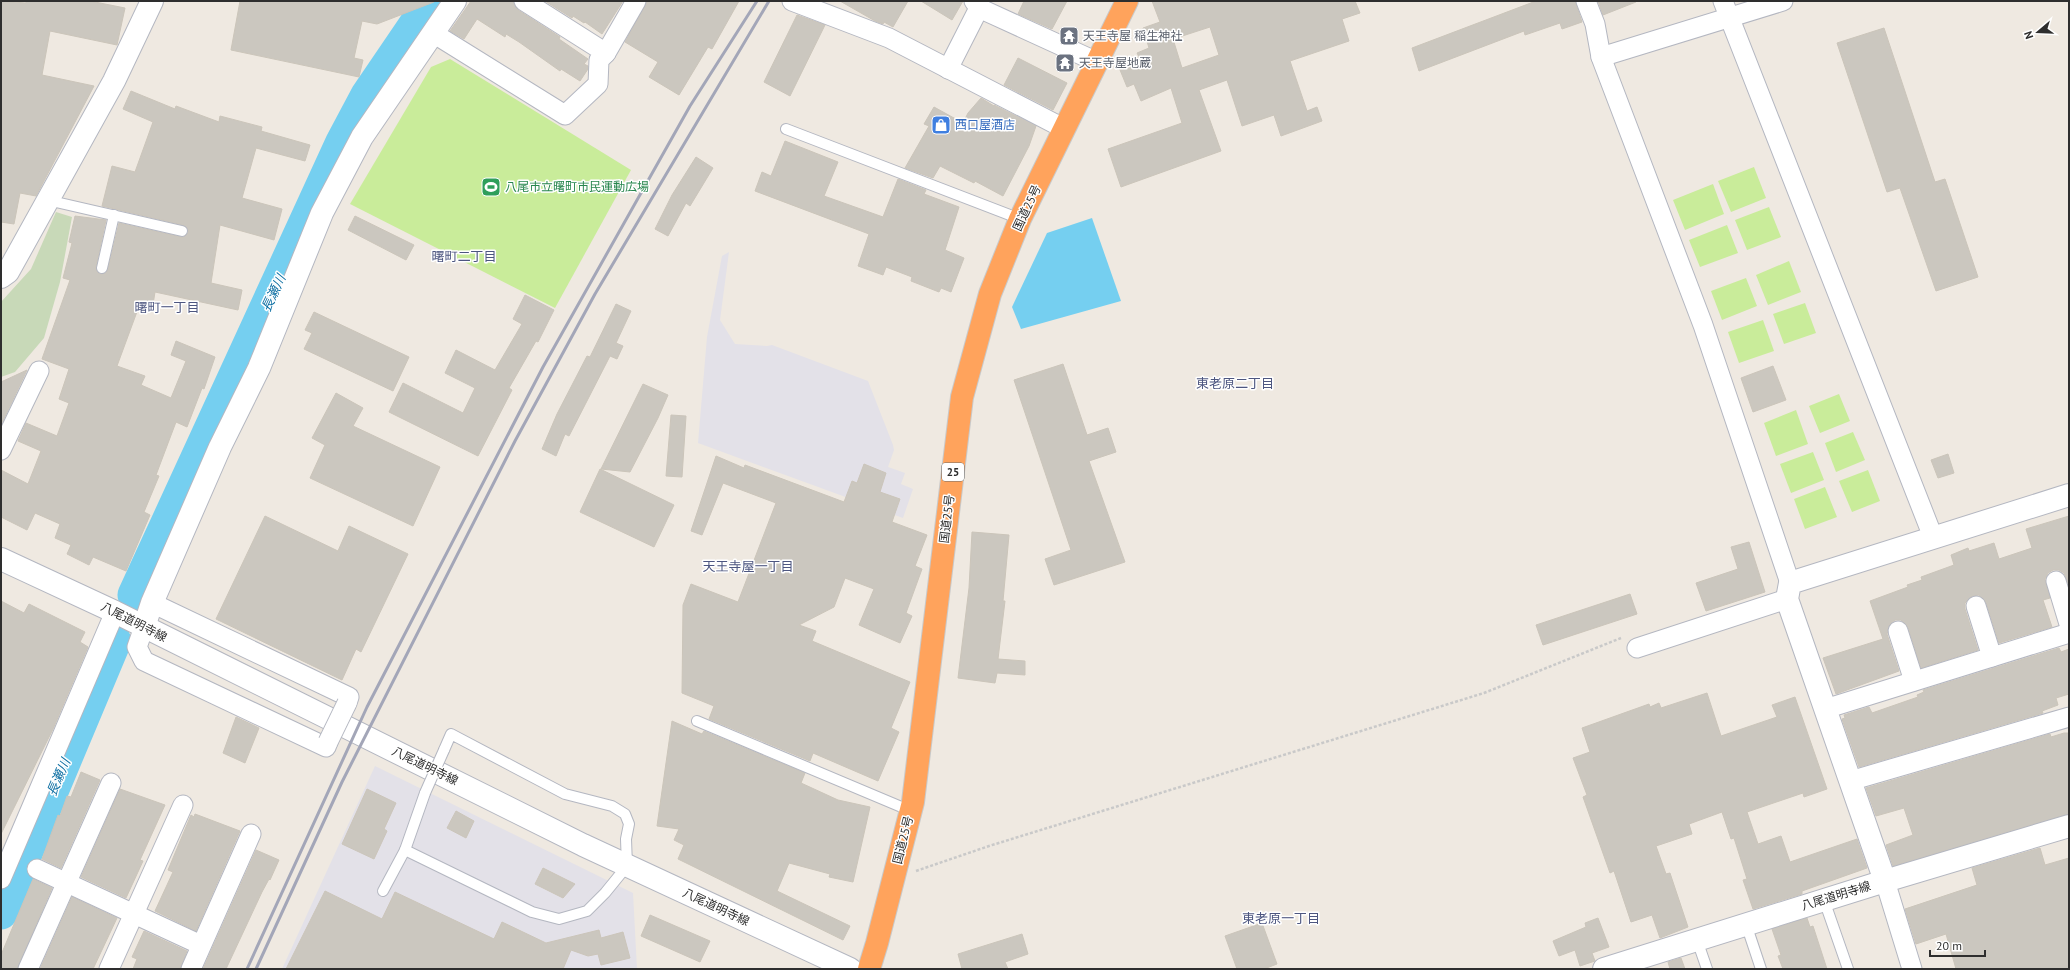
<svg xmlns="http://www.w3.org/2000/svg" width="2070" height="970" font-family="'PT Sans','Noto Sans JP',sans-serif">
	<style>
		.industrial { fill: #e3e1e8 }
		.cemetery { fill: #c8d9b8 }
		.pitch { fill: #c9ec9a }
		.water { fill: #75cff0 }
		.lines { fill: none; stroke-linecap: round; stroke-linejoin: round }
		.river { stroke: #75cff0; stroke-width: 33 }
		.building { fill: #cbc7bf; stroke: #cbc5ba; fill-rule: evenodd }
		.lane-casing { stroke: #b4b7c1; stroke-width: 12 }
		.street-casing { stroke: #b4b7c1; stroke-width: 21 }
		.secondary-casing { stroke: #b4b7c1; stroke-width: 24 }
		.highway-casing { stroke: #c9c9c9; stroke-width: 24 }
		.path { stroke: #c9c9c9; stroke-width: 2.5; stroke-dasharray: 3 2; stroke-linecap: butt }
		.lane { stroke: #fff; stroke-width: 10 }
		.street { stroke: #fff; stroke-width: 19 }
		.secondary { stroke: #fff; stroke-width: 22 }
		.highway { stroke: #ffa35c; stroke-width: 22 }
		.rail { stroke: #a3a6b8; stroke-width: 3 }
		.lane-bridge-casing { stroke: #b4b7c1; stroke-width: 12; stroke-linecap: butt }
		.street-bridge-casing { stroke: #b4b7c1; stroke-width: 21; stroke-linecap: butt }
		.lane-bridge { stroke: #fff; stroke-width: 10 }
		.street-bridge { stroke: #fff; stroke-width: 19 }
		.labels { text-anchor: middle; stroke-width: 3; stroke-linejoin: round; paint-order: stroke }
		.shield { fill: #fff; stroke: #6d6d6d; stroke-width: 1 }
		.shield-label { font-size: 11px; font-weight: bold; fill: #2e2e2e }
		.worship-label { font-size: 12px; fill: #5b616d; stroke: #fff; text-anchor: start }
		.shop-label { font-size: 12px; fill: #366cbe; stroke: #fff; text-anchor: start }
		.leisure-label { font-size: 12px; fill: #27864d; stroke: #fff; text-anchor: start }
		.street-label { font-size: 12px; fill: #2e2e2e; stroke: #fff }
		.neighbourhood-label { font-size: 13px; fill: #4d5680; stroke: #fff }
		.water-label { font-size: 13px; font-style: italic; fill: #0d6fa3; stroke: #fff }
	</style>
	<rect width="100%" height="100%" fill="#efe9e1"/>
	<g class="industrial">
		<path d="M 729,252 L 720,320 L 735,344 L 767,346 L 772,345 L 868,381 L 893,445 L 894,450 L 888,467 L 905,473 L 901,484 L 913,489 L 903,518 L 698,443 L 707,337 L 722,256 Z"/>
		<path d="M 375,766 L 633,893 L 637,969 L 282,969 Z"/>
	</g>
	<path class="cemetery" d="M 56,212 L 72,217 L 60,282 L 44,338 L 15,372 L 1,377 L 1,302 L 31,269 Z"/>
	<g class="pitch">
		<path d="M 450,59 L 631,170 L 555,308 L 350,204 L 431,67 Z"/>
		<path d="M 1754,167 L 1766,198 L 1731,212 L 1718,181 Z"/>
		<path d="M 1713,184 L 1724,214 L 1685,230 L 1673,200 Z"/>
		<path d="M 1769,207 L 1781,237 L 1747,250 L 1735,220 Z"/>
		<path d="M 1727,225 L 1738,253 L 1700,267 L 1689,240 Z"/>
		<path d="M 1789,261 L 1801,292 L 1768,305 L 1756,275 Z"/>
		<path d="M 1746,278 L 1757,306 L 1722,320 L 1711,291 Z"/>
		<path d="M 1805,303 L 1816,333 L 1784,344 L 1773,314 Z"/>
		<path d="M 1763,320 L 1774,351 L 1739,363 L 1728,332 Z"/>
		<path d="M 1839,394 L 1850,421 L 1820,433 L 1809,406 Z"/>
		<path d="M 1796,410 L 1808,444 L 1776,456 L 1764,423 Z"/>
		<path d="M 1853,432 L 1865,460 L 1836,472 L 1825,443 Z"/>
		<path d="M 1813,452 L 1824,480 L 1791,493 L 1780,464 Z"/>
		<path d="M 1868,470 L 1880,501 L 1852,512 L 1839,481 Z"/>
		<path d="M 1825,487 L 1837,517 L 1805,529 L 1794,499 Z"/>
	</g>
	<path class="water" d="M 1092,218 L 1121,301 L 1021,329 L 1012,307 L 1047,233 Z"/>
	<g class="lines">
		<g class="river">
			<path d="M 134,595 L 342,142 L 367,95 L 431,1"/>
			<path d="M 1,913 L 115,641"/>
		</g>
	</g>
	<g class="building">
		<path d="M 1,1 L 26,3 L 26,1 L 90,1 L 125,8 L 117,45 L 50,31 L 42,75 L 94,86 L 36,196 L 20,193 L 14,224 L 1,222 Z"/>
		<path d="M 240,1 L 434,1 L 434,2 L 377,24 L 362,21 L 354,58 L 363,60 L 359,77 L 231,50 Z"/>
		<path d="M 471,1 L 513,1 L 518,10 L 560,37 L 559,39 L 588,59 L 584,64 L 588,66 L 588,69 L 580,81 L 561,69 L 560,71 L 519,42 L 506,34 L 505,37 L 477,19 L 464,39 L 450,31 Z"/>
		<path d="M 545,1 L 623,1 L 602,34 L 585,22 L 584,23 L 573,16 L 572,18 Z"/>
		<path d="M 647,1 L 739,1 L 712,49 L 708,47 L 679,95 L 649,77 L 658,62 L 625,42 Z"/>
		<path d="M 840,1 L 908,1 L 893,27 L 884,22 L 883,24 L 875,21 Z"/>
		<path d="M 921,1 L 963,1 L 952,20 Z"/>
		<path d="M 1024,1 L 1067,1 L 1052,29 L 1018,14 Z"/>
		<path d="M 1152,1 L 1355,1 L 1360,13 L 1342,19 L 1349,41 L 1290,61 L 1307,111 L 1317,107 L 1322,121 L 1281,136 L 1274,115 L 1242,126 L 1227,80 L 1199,90 L 1221,151 L 1121,187 L 1108,149 L 1182,123 L 1171,88 L 1141,101 L 1134,84 L 1127,87 L 1118,65 L 1139,57 L 1137,53 L 1149,48 L 1143,28 L 1160,22 ZM 1210,27 L 1219,55 L 1182,68 L 1173,39 Z"/>
		<path d="M 1536,1 L 1575,1 L 1582,22 L 1562,29 L 1560,23 L 1525,35 L 1524,31 L 1419,71 L 1412,48 Z"/>
		<path d="M 1598,1 L 1636,1 L 1636,2 L 1603,15 Z"/>
		<path d="M 797,15 L 825,25 L 790,96 L 764,82 Z"/>
		<path d="M 1884,28 L 1935,182 L 1945,179 L 1978,277 L 1936,291 L 1900,188 L 1887,192 L 1837,43 Z"/>
		<path d="M 1018,58 L 1067,83 L 1053,110 L 1004,85 Z"/>
		<path d="M 131,91 L 175,109 L 176,106 L 219,122 L 220,116 L 262,127 L 261,131 L 310,145 L 305,161 L 256,148 L 242,198 L 282,209 L 274,240 L 220,225 L 211,283 L 242,290 L 238,310 L 155,292 L 152,311 L 138,309 L 117,366 L 145,376 L 141,385 L 171,398 L 186,361 L 171,355 L 176,341 L 215,357 L 204,389 L 202,388 L 187,427 L 176,422 L 156,475 L 159,476 L 144,512 L 150,515 L 126,571 L 93,557 L 89,565 L 67,554 L 71,545 L 55,538 L 60,524 L 35,513 L 27,530 L 1,517 L 1,470 L 28,484 L 41,451 L 18,441 L 26,423 L 57,436 L 69,403 L 59,399 L 69,369 L 42,359 L 70,280 L 63,278 L 72,243 L 69,242 L 75,216 L 106,220 L 96,267 L 97,272 L 101,274 L 106,273 L 108,269 L 119,223 L 181,237 L 184,237 L 188,233 L 188,229 L 183,225 L 102,206 L 112,166 L 135,172 L 153,122 L 123,109 Z"/>
		<path d="M 981,98 L 994,106 L 994,105 L 1036,126 L 1029,146 L 1003,196 L 975,181 L 974,183 L 940,166 L 933,178 L 905,168 L 929,126 L 924,124 L 934,107 L 963,123 L 968,113 Z"/>
		<path d="M 785,141 L 838,162 L 824,196 L 883,217 L 898,179 L 926,190 L 924,194 L 959,207 L 945,250 L 964,258 L 951,292 L 941,288 L 939,292 L 911,281 L 912,277 L 886,267 L 883,275 L 858,266 L 869,234 L 755,191 L 762,172 L 771,176 Z"/>
		<path d="M 696,157 L 713,168 L 690,206 L 686,203 L 668,236 L 655,229 L 672,195 Z"/>
		<path d="M 355,216 L 414,245 L 406,260 L 348,230 Z"/>
		<path d="M 525,295 L 554,310 L 538,342 L 536,341 L 509,388 L 512,390 L 478,456 L 389,412 L 403,383 L 463,413 L 475,388 L 445,373 L 456,350 L 495,370 L 522,324 L 513,319 Z"/>
		<path d="M 616,304 L 631,311 L 616,343 L 623,346 L 617,359 L 610,356 L 569,436 L 565,434 L 556,456 L 542,449 L 557,414 L 587,356 L 590,357 Z"/>
		<path d="M 314,312 L 409,357 L 393,391 L 304,349 L 312,333 L 305,330 Z"/>
		<path d="M 1063,364 L 1087,435 L 1108,428 L 1116,452 L 1089,461 L 1125,562 L 1054,585 L 1045,559 L 1071,550 L 1014,380 Z"/>
		<path d="M 1773,366 L 1786,400 L 1753,412 L 1741,378 Z"/>
		<path d="M 27,370 L 1,425 L 1,382 Z"/>
		<path d="M 643,384 L 668,395 L 658,418 L 630,472 L 601,469 Z"/>
		<path d="M 336,393 L 363,408 L 353,426 L 440,467 L 413,526 L 310,478 L 325,445 L 312,438 Z"/>
		<path d="M 671,415 L 686,416 L 682,477 L 666,476 Z"/>
		<path d="M 1948,454 L 1954,473 L 1938,478 L 1931,460 Z"/>
		<path d="M 716,456 L 744,468 L 745,465 L 844,502 L 852,481 L 857,483 L 864,464 L 886,473 L 880,492 L 900,499 L 892,522 L 927,535 L 915,566 L 922,569 L 906,613 L 912,616 L 900,643 L 859,625 L 874,589 L 845,578 L 834,607 L 799,625 L 816,631 L 812,641 L 910,682 L 891,728 L 899,732 L 878,781 L 813,753 L 810,761 L 709,719 L 714,706 L 682,693 L 683,605 L 691,584 L 738,602 L 776,503 L 723,483 L 702,535 L 691,531 Z"/>
		<path d="M 600,469 L 674,505 L 654,547 L 580,512 Z"/>
		<path d="M 265,516 L 338,551 L 349,526 L 408,554 L 361,652 L 356,649 L 342,680 L 216,619 Z"/>
		<path d="M 2069,516 L 2069,586 L 2064,573 L 2059,570 L 2053,570 L 2048,573 L 2045,579 L 2050,598 L 2043,600 L 2052,627 L 1999,643 L 1986,602 L 1979,595 L 1972,596 L 1965,603 L 1965,609 L 1978,650 L 1921,668 L 1908,627 L 1901,620 L 1895,620 L 1890,624 L 1887,634 L 1899,671 L 1836,694 L 1823,658 L 1883,639 L 1870,601 L 1908,587 L 1907,585 L 1922,580 L 1921,577 L 1954,565 L 1951,555 L 1968,548 L 1969,551 L 1994,543 L 1999,559 L 2032,548 L 2026,529 Z"/>
		<path d="M 972,532 L 1009,535 L 1003,601 L 1005,601 L 998,659 L 1025,661 L 1025,675 L 997,673 L 995,683 L 958,678 L 969,588 Z"/>
		<path d="M 1749,542 L 1765,592 L 1706,611 L 1696,583 L 1738,569 L 1731,547 Z"/>
		<path d="M 1630,594 L 1637,614 L 1543,645 L 1536,625 Z"/>
		<path d="M 1,601 L 24,613 L 29,604 L 85,632 L 80,642 L 88,647 L 53,729 L 1,834 Z"/>
		<path d="M 2059,648 L 2061,652 L 2069,649 L 2069,694 L 2056,698 L 2058,705 L 2042,711 L 2043,713 L 1859,767 L 1842,719 L 1845,718 L 1844,715 L 1869,707 L 1872,713 L 1918,697 L 1917,695 L 1924,692 L 1923,690 Z"/>
		<path d="M 1707,693 L 1721,736 L 1777,717 L 1772,705 L 1795,697 L 1827,789 L 1804,797 L 1803,793 L 1747,812 L 1758,844 L 1781,836 L 1790,862 L 1857,839 L 1867,868 L 1802,891 L 1802,894 L 1753,909 L 1743,880 L 1747,879 L 1734,838 L 1731,839 L 1722,812 L 1689,824 L 1692,834 L 1656,846 L 1666,874 L 1670,873 L 1688,927 L 1660,938 L 1652,915 L 1631,922 L 1614,871 L 1610,873 L 1583,797 L 1587,795 L 1573,758 L 1590,752 L 1582,728 L 1649,704 L 1650,707 L 1659,703 L 1661,708 Z"/>
		<path d="M 236,717 L 259,728 L 245,763 L 223,753 Z"/>
		<path d="M 672,721 L 702,734 L 704,731 L 805,773 L 801,783 L 838,800 L 870,807 L 853,882 L 829,877 L 830,874 L 789,863 L 777,891 L 850,926 L 843,940 L 678,859 L 684,845 L 674,840 L 679,829 L 657,826 Z"/>
		<path d="M 2064,733 L 2069,733 L 2069,814 L 1893,866 L 1886,845 L 1913,835 L 1904,808 L 1876,816 L 1866,788 L 2050,734 L 2051,737 Z"/>
		<path d="M 81,772 L 100,780 L 61,868 L 42,859 L 58,815 L 60,816 L 67,796 L 71,797 Z"/>
		<path d="M 120,789 L 165,805 L 140,860 L 143,861 L 126,898 L 81,877 Z"/>
		<path d="M 367,789 L 396,803 L 384,829 L 387,831 L 374,859 L 342,844 Z"/>
		<path d="M 456,811 L 474,821 L 466,838 L 447,828 Z"/>
		<path d="M 195,814 L 240,831 L 196,931 L 155,911 L 173,872 L 168,870 L 191,815 L 194,817 Z"/>
		<path d="M 2040,848 L 2045,865 L 2069,858 L 2069,969 L 1956,969 L 1946,934 L 1916,944 L 1905,909 L 1977,885 L 1972,868 Z"/>
		<path d="M 256,850 L 279,860 L 270,880 L 269,879 L 262,892 L 226,969 L 203,969 Z"/>
		<path d="M 543,868 L 575,884 L 563,898 L 535,884 Z"/>
		<path d="M 33,879 L 52,888 L 17,969 L 1,969 L 1,955 Z"/>
		<path d="M 325,891 L 382,919 L 395,892 L 494,939 L 502,922 L 546,943 L 599,930 L 601,938 L 623,932 L 630,958 L 601,965 L 598,954 L 588,956 L 571,950 L 563,969 L 286,969 Z"/>
		<path d="M 72,897 L 117,918 L 93,969 L 40,969 Z"/>
		<path d="M 650,915 L 710,941 L 700,962 L 641,936 Z"/>
		<path d="M 1598,918 L 1609,947 L 1592,953 L 1595,961 L 1580,966 L 1575,950 L 1559,956 L 1553,941 L 1586,927 L 1585,923 Z"/>
		<path d="M 1807,918 L 1810,927 L 1813,926 L 1827,969 L 1783,969 L 1778,956 L 1781,955 L 1772,929 Z"/>
		<path d="M 1262,923 L 1277,964 L 1264,969 L 1237,969 L 1225,936 Z"/>
		<path d="M 144,931 L 187,951 L 180,969 L 133,969 L 137,959 L 132,957 Z"/>
		<path d="M 1022,934 L 1028,954 L 1005,962 L 1008,969 L 962,969 L 958,954 Z"/>
		<path d="M 1681,958 L 1685,969 L 1670,969 L 1668,962 Z"/>
	</g>
	<g class="lines">
		<g class="lane-casing">
			<g id="lane">
				<path d="M 786,129 L 1020,219"/>
				<path d="M 47,200 L 182,231"/>
				<path d="M 102,268 L 114,215"/>
				<path d="M 697,721 L 911,811"/>
				<path d="M 405,850 L 532,912 L 559,919 L 587,911 L 605,893 L 627,866 L 626,839 L 629,824 L 625,814 L 612,806 L 565,794 L 451,734 L 444,750"/>
				<path d="M 383,891 L 405,850 L 425,793"/>
				<path d="M 1824,900 L 1848,969"/>
				<path d="M 1746,924 L 1761,969"/>
				<path d="M 1697,940 L 1707,969"/>
			</g>
		</g>
		<g class="street-casing">
			<g id="street">
				<path d="M 792,1 L 889,38 L 1065,129"/>
				<path d="M 974,1 L 979,8 L 1097,62"/>
				<path d="M 1586,1 L 1595,24 L 1601,57 L 1703,325 L 1790,583"/>
				<path d="M 1723,1 L 1933,537"/>
				<path d="M 433,33 L 565,115 L 598,84 L 599,60 L 606,53 L 524,1"/>
				<path d="M 606,53 L 636,1"/>
				<path d="M 1601,57 L 1783,1"/>
				<path d="M 948,69 L 979,8"/>
				<path d="M 1,450 L 39,371"/>
				<path d="M 2056,581 L 2069,624"/>
				<path d="M 152,603 L 349,697 L 347,703"/>
				<path d="M 1976,606 L 1992,657"/>
				<path d="M 144,627 L 137,647 L 144,661 L 326,747 L 328,742"/>
				<path d="M 1898,631 L 1914,681"/>
				<path d="M 1637,648 L 1787,599"/>
				<path d="M 1825,709 L 2069,633"/>
				<path d="M 1850,781 L 2069,717"/>
				<path d="M 37,869 L 201,945"/>
				<path d="M 1,879 L 115,612"/>
				<path d="M 1885,881 L 1912,969"/>
				<path d="M 28,969 L 111,783"/>
				<path d="M 109,969 L 183,805"/>
				<path d="M 191,969 L 251,834"/>
			</g>
		</g>
		<g class="secondary-casing">
			<g id="secondary">
				<path d="M 1,277 L 8,272 L 114,81 L 152,1"/>
				<path d="M 1,559 L 115,612 L 583,845 L 850,969"/>
				<path d="M 144,627 L 152,603 L 220,447 L 259,368 L 322,213 L 362,137 L 455,1"/>
				<path d="M 1885,881 L 1787,599 L 1790,583 L 2069,495"/>
				<path d="M 1604,969 L 1885,881 L 2069,826"/>
			</g>
		</g>
		<g class="highway-casing">
			<path id="highway" d="M 869,969 L 877,943 L 913,802 L 962,397 L 990,294 L 1020,219 L 1127,1"/>
		</g>
		<path class="path" d="M 916,871 L 989,846 L 1484,693 L 1621,638"/>
		<use href="#lane" class="lane"/>
		<use href="#street" class="street"/>
		<use href="#secondary" class="secondary"/>
		<use href="#highway" class="highway"/>
		<g class="rail">
			<path d="M 247,969 L 367,707 L 543,367 L 690,106 L 757,1"/>
			<path d="M 256,969 L 342,782 L 515,441 L 595,294 L 769,1"/>
		</g>
		<g class="lane-bridge-casing">
			<path id="lane-bridge" d="M 425,793 L 444,750"/>
		</g>
		<g class="street-bridge-casing">
			<path id="street-bridge" d="M 328,742 L 347,703"/>
		</g>
		<use href="#lane-bridge" class="lane-bridge"/>
		<use href="#street-bridge" class="street-bridge"/>
	</g>
	<defs>
		<g id="temple-square" transform="scale(1)"><rect x="-9" y="-9" width="18" height="18" rx="4" fill="#6b7280" stroke="#fff"/><path d="M0-6L5-2H3V0L6.5 2.5H4V6H1.5V3h-3V6H-4V2.5H-6.5L-3 0V-2H-5Z" fill="#fff"/></g>
		<g id="shop-square" transform="scale(1)"><rect x="-9" y="-9" width="18" height="18" rx="4" fill="#3f7fe0" stroke="#fff"/><path d="M-5-2.5h2.3a2.7 3.5 0 0 1 5.4 0H5L5.5 6h-11ZM-1.5-2.5h3a1.5 2.3 0 0 0-3 0Z" fill="#fff"/></g>
		<g id="stadium-square" transform="scale(1)"><rect x="-9" y="-9" width="18" height="18" rx="4" fill="#2e9e5b" stroke="#fff"/><path d="M0-5a6.5 5 0 1 0 0 10a6.5 5 0 1 0 0-10ZM-3.5-1.8h7v3.6h-7Z" fill="#fff"/></g>
	</defs>
	<g fill-rule="evenodd">
		<use href="#temple-square" x="1069" y="36"/>
		<use href="#temple-square" x="1065" y="63"/>
		<use href="#shop-square" x="941" y="125"/>
		<use href="#stadium-square" x="491" y="187"/>
	</g>
	<g class="labels">
		<rect class="shield" x="942" y="463" width="22" height="18" rx="3"/>
		<g class="shield-label">
			<text x="953" y="476">25</text>
		</g>
		<g class="worship-label">
			<text x="1083" y="40">天王寺屋 稲生神社</text>
			<text x="1079" y="67">天王寺屋地蔵</text>
		</g>
		<g class="shop-label">
			<text x="955" y="129">西口屋酒店</text>
		</g>
		<g class="leisure-label">
			<text x="505" y="191">八尾市立曙町市民運動広場</text>
		</g>
		<g class="street-label">
			<text transform="translate(1027 208) rotate(-65)" y="4">国道25号</text>
			<text transform="translate(947 519) rotate(-83)" y="4">国道25号</text>
			<text transform="translate(134 622) rotate(27)" y="4">八尾道明寺線</text>
			<text transform="translate(425 766) rotate(26)" y="4">八尾道明寺線</text>
			<text transform="translate(903 840) rotate(-76)" y="4">国道25号</text>
			<text transform="translate(1836 896) rotate(-17)" y="4">八尾道明寺線</text>
			<text transform="translate(716 907) rotate(25)" y="4">八尾道明寺線</text>
		</g>
		<g class="neighbourhood-label">
			<text x="464" y="261">曙町二丁目</text>
			<text x="167" y="312">曙町一丁目</text>
			<text x="1235" y="388">東老原二丁目</text>
			<text x="748" y="571">天王寺屋一丁目</text>
			<text x="1281" y="923">東老原一丁目</text>
		</g>
		<g class="water-label">
			<text transform="translate(273 293) rotate(-65)" y="5">長瀬川</text>
			<text transform="translate(58 777) rotate(-67)" y="5">長瀬川</text>
		</g>
	</g>
	<rect width="2070" height="970" fill="none" stroke="#2e2e2e" stroke-width="4"/>
	<g transform="translate(2038 32) rotate(251)" stroke="#ffffff" stroke-width="3" paint-order="stroke">
	<path d="M0-3L7 15L0 10L-7 15Z" fill="#2e2e2e"/>
	<text y="-6" font-size="11" font-weight="bold" text-anchor="middle" fill="#2e2e2e">N</text>
	</g>
	<path d="M1930 950v6h55v-6" fill="none" stroke="#2e2e2e" stroke-width="2"/>
	<text x="1936" y="950" font-size="12" fill="#2e2e2e" stroke="#ffffff" stroke-width="3" paint-order="stroke">20 m</text>
</svg>
